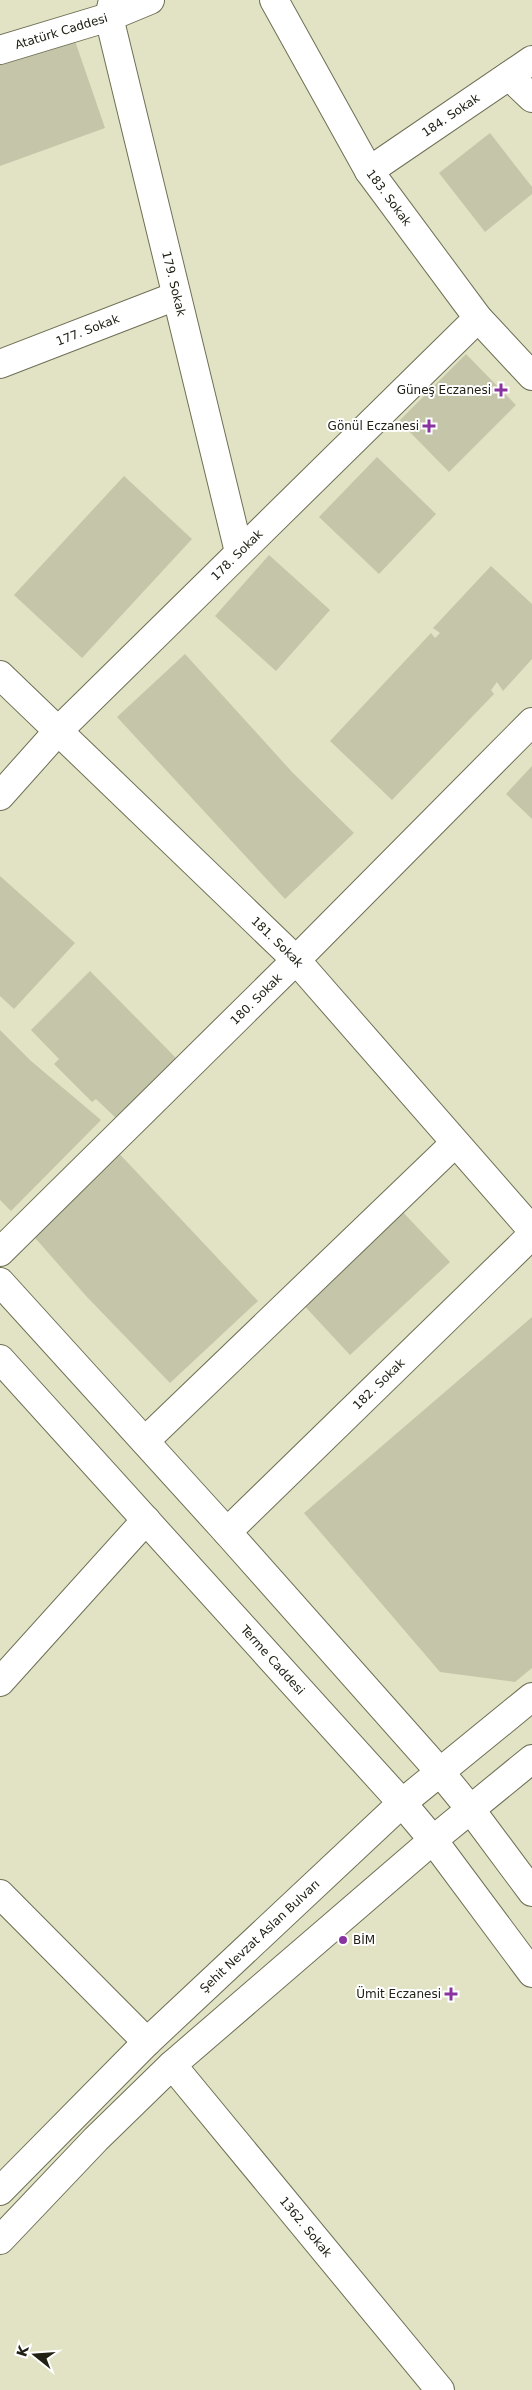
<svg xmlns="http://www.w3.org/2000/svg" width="532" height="2390" font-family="'DejaVu Sans',sans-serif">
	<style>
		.building { fill: #c5c5a9 }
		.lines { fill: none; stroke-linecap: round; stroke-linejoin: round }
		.minor-casing { stroke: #6f6f55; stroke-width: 30 }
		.major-casing { stroke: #6f6f55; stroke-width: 30 }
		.minor { stroke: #fff; stroke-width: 28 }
		.major { stroke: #fff; stroke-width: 28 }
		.poi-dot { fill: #8833a0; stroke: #fff; stroke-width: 2 }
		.labels { text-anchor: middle; stroke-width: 4; stroke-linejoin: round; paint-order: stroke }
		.street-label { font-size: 12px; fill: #212116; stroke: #fff }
		.poi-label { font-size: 12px; fill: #212116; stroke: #fff; text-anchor: end }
	</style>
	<rect width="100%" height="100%" fill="#e2e3c5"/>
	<g class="building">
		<path d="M 74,38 L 105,128 L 0,166 L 0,64 Z"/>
		<path d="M 490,133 L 532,187 L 532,194 L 485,232 L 439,173 Z"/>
		<path d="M 466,354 L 516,405 L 449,472 L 399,421 Z"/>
		<path d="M 377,457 L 436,514 L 379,574 L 319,517 Z"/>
		<path d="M 124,476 L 192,539 L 82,658 L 14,595 Z"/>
		<path d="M 269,555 L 330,610 L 276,671 L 215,616 Z"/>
		<path d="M 491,566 L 532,604 L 532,659 L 503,691 L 497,682 L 491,690 L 494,694 L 392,800 L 330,741 L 431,633 L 435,638 L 440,633 L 433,628 Z"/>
		<path d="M 185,654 L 292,772 L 354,833 L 285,899 L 117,717 Z"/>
		<path d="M 532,766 L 532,819 L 506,794 Z"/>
		<path d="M 0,876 L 75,943 L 14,1009 L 0,996 Z"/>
		<path d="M 90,971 L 177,1059 L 117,1119 L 96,1099 L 92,1102 L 54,1064 L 59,1059 L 31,1030 Z"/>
		<path d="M 0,1030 L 31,1061 L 101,1120 L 11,1211 L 0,1200 Z"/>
		<path d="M 113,1147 L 258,1301 L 170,1383 L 87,1297 L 29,1231 Z"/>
		<path d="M 399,1208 L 450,1262 L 350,1355 L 299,1300 Z"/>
		<path d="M 532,1317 L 532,1668 L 515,1682 L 440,1672 L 304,1513 Z"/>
	</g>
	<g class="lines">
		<g class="minor-casing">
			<g id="minor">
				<path id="s1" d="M 113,0 L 109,17 L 239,552"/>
				<path id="s2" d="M 274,0 L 369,171 L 478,318 L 532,376"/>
				<path id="s3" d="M 0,50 L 109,17 L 150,0"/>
				<path d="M 509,76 L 532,98"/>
				<path id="s4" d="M 369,171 L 532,60"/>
				<path id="s5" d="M 0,364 L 176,296"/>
				<path id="s6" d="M 0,675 L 296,960 L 532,1230"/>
				<path id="s7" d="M 0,796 L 58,731 L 478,318"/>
				<path id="s8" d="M 0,1252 L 296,960 L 532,722"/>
				<path d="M 145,1441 L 455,1143"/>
				<path id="s9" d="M 227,1532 L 532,1235"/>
				<path d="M 0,1682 L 146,1520"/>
				<path d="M 0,1894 L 147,2042"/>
				<path id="s10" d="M 172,2065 L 440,2390"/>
			</g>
		</g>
		<g class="major-casing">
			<g id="major">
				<path d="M 0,1282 L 227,1532 L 440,1772 L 471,1810 L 532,1892"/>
				<path id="s11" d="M 0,1359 L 402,1803 L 433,1840 L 532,1973"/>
				<path id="s12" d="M 0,2191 L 147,2042 L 402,1803 L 532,1697"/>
				<path d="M 0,2240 L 96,2139 L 172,2065 L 433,1840 L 532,1759"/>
			</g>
		</g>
		<use href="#minor" class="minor"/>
		<use href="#major" class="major"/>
	</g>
	<g class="poi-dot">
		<path d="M498.5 382.5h5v5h5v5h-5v5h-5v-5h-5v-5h5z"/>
		<path d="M426.5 418.5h5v5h5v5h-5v5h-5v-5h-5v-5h5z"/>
		<circle cx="343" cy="1940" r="5"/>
		<path d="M448.5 1986.5h5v5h5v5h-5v5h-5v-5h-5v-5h5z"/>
	</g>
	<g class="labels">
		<g class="street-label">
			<text dy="4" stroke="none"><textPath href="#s3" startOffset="64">Atatürk Caddesi</textPath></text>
			<text dy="4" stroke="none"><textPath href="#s4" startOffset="99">184. Sokak</textPath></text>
			<text dy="4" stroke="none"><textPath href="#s2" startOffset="229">183. Sokak</textPath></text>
			<text dy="4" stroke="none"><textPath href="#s1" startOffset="292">179. Sokak</textPath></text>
			<text dy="4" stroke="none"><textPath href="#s5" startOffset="94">177. Sokak</textPath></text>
			<text dy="4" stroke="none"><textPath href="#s7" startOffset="338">178. Sokak</textPath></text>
			<text dy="4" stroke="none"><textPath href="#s6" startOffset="385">181. Sokak</textPath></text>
			<text dy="4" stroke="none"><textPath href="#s8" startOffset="360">180. Sokak</textPath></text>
			<text dy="4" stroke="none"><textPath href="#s9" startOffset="212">182. Sokak</textPath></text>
			<text dy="4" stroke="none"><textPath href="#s11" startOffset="406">Terme Caddesi</textPath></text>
			<text dy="4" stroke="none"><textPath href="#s12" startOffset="364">Şehit Nevzat Aslan Bulvarı</textPath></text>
			<text dy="4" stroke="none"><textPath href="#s10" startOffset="210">1362. Sokak</textPath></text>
		</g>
		<g class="poi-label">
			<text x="491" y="394">Güneş Eczanesi</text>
			<text x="419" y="430">Gönül Eczanesi</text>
			<text x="353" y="1944" text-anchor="start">BİM</text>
			<text x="441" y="1998">Ümit Eczanesi</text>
		</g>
	</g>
	<g transform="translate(35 2355) rotate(287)" stroke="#ffffff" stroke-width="4" paint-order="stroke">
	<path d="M0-4L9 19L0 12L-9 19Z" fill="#212116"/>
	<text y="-8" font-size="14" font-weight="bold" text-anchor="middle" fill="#212116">K</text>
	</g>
</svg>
